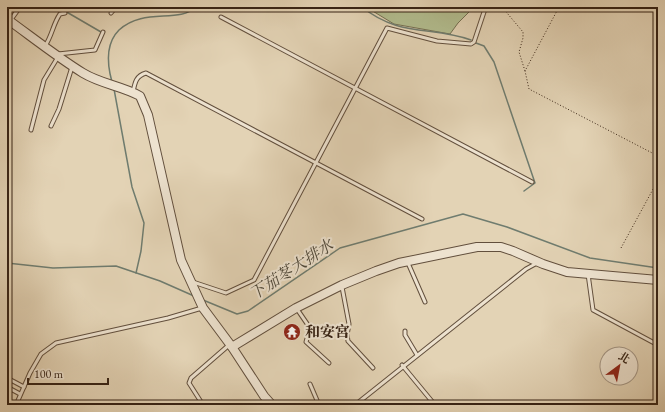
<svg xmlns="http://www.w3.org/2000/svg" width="665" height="412" font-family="'EB Garamond','Noto Serif TC',serif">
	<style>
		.green { fill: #b2bd8f; stroke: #747052 }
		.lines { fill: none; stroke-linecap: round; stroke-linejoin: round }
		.stream { stroke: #6f7c6f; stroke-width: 1.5 }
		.service-casing { stroke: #624f3d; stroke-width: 5 }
		.tertiary-casing { stroke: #624f3d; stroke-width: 10 }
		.path { stroke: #372315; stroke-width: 1; stroke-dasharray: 1 2; stroke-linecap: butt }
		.service { stroke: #ede2cf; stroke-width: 3 }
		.tertiary { stroke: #ede2cf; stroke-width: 8 }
		.labels { text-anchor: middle; stroke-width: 4; stroke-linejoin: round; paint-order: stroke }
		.poi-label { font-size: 15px; font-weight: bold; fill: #372315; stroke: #ede2cf; text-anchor: start }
		.water-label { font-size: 16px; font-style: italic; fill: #4e483a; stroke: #ede2cf }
	</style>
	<rect width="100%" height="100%" fill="#e3d3b5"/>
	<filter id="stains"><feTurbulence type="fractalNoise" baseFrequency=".005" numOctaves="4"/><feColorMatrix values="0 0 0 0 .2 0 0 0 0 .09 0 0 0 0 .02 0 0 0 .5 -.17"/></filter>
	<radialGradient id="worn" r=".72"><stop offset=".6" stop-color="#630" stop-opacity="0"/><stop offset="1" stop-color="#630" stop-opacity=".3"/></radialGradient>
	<path class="green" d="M 366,7 L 465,7 L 470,11 L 458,23 L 450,34 L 394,24 Z"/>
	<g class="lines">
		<g class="stream">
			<path d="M 58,7 L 101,32"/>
			<path d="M 362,7 C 399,37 431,26 471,40"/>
			<path d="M 476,43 L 484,46 L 494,62 L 535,183 L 524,191"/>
			<path d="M 112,82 C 107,64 105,44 119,30 C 144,7 178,24 196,7"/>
			<path d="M 114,89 L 132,187 L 144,223 L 141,251 L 136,273"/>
			<path d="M 7,263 L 53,268 L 116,266 L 160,281 L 194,296"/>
			<path d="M 203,300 L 237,314 L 248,311 L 340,248 L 463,214 L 507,227 L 590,258 L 658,268"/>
		</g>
		<g class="service-casing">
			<g id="service">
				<path d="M 111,13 L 116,7"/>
				<path d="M 221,17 L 532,182"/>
				<path d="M 7,25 L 20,7"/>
				<path d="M 45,46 C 52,36 53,24 60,14 L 65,13"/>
				<path d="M 58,54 L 95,50 L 103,32"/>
				<path d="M 133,92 C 135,82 136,76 146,73 L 422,219"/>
				<path d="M 51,126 L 59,109 L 72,67"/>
				<path d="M 31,130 L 44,80 L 58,57"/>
				<path d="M 408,263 L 425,302"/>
				<path d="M 588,274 L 593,310 L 658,345"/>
				<path d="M 193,282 L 226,293 L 254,280 L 387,28 L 437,41 L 471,44 L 474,42 L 485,9"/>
				<path d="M 342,287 L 349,324 L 347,335 L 348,341 L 373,368"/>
				<path d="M 297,309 L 310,328 L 306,342 L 329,363"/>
				<path d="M 405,331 L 405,335 L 417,355"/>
				<path d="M 402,365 L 435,405"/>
				<path d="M 7,378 L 24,387"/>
				<path d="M 310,384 L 319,405"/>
				<path d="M 7,387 L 20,394"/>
				<path d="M 16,405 L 30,373 L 41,354 L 56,343 L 168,318 L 202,308"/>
				<path d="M 203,405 L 189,383 L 191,378 L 229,345"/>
				<path d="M 355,405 L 526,269 L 537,263"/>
			</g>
		</g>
		<g class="tertiary-casing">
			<g id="tertiary">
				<path d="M 7,19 C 32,37 57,57 83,73 C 101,84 122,86 140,96 L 148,115 L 181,260 L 203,308 L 232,347 L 264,396 L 272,405"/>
				<path d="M 232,347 L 296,308 L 342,285 L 376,271 L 399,263 L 477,247 L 501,247 L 513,251 L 543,264 L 567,272 L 658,280"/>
			</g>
		</g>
		<g class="path">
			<path d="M 471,7 L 480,10"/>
			<path d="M 502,7 L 523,32 L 523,38 L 519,52 L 525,71"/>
			<path d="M 559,7 L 525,71 L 529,89 L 658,156"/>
			<path d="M 621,248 L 658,180"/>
		</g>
		<use href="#service" class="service"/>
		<use href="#tertiary" class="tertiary"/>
	</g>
	<defs>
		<g id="temple-disc" transform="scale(0.9)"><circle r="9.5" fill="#8f2418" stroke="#ede2cf"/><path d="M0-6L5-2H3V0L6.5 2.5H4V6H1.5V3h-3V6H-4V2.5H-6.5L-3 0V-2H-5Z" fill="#fff"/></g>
	</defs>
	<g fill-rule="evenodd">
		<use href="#temple-disc" x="292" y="332"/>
	</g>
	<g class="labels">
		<g class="poi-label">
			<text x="305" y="337">和安宮</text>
		</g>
		<g class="water-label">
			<text transform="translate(291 269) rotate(-33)" y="6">下茄苳大排水</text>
		</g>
	</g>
	<rect width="665" height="412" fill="none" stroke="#e3d3b5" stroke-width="24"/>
	<rect x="8" y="8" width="649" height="396" fill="none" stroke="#372315" stroke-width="2"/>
	<rect x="12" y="12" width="641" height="388" fill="none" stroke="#372315"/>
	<g transform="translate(619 366) rotate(32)"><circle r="19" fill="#ede2cf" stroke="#a49685"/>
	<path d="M0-3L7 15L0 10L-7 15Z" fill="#8f2418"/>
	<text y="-6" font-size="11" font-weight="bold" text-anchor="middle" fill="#372315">北</text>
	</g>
	<path d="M28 378v6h80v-6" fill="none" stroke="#372315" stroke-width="2"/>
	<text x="34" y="378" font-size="12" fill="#372315" stroke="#ede2cf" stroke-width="3" paint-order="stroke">100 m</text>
	<rect width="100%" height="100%" filter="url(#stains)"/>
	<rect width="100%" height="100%" fill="url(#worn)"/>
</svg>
